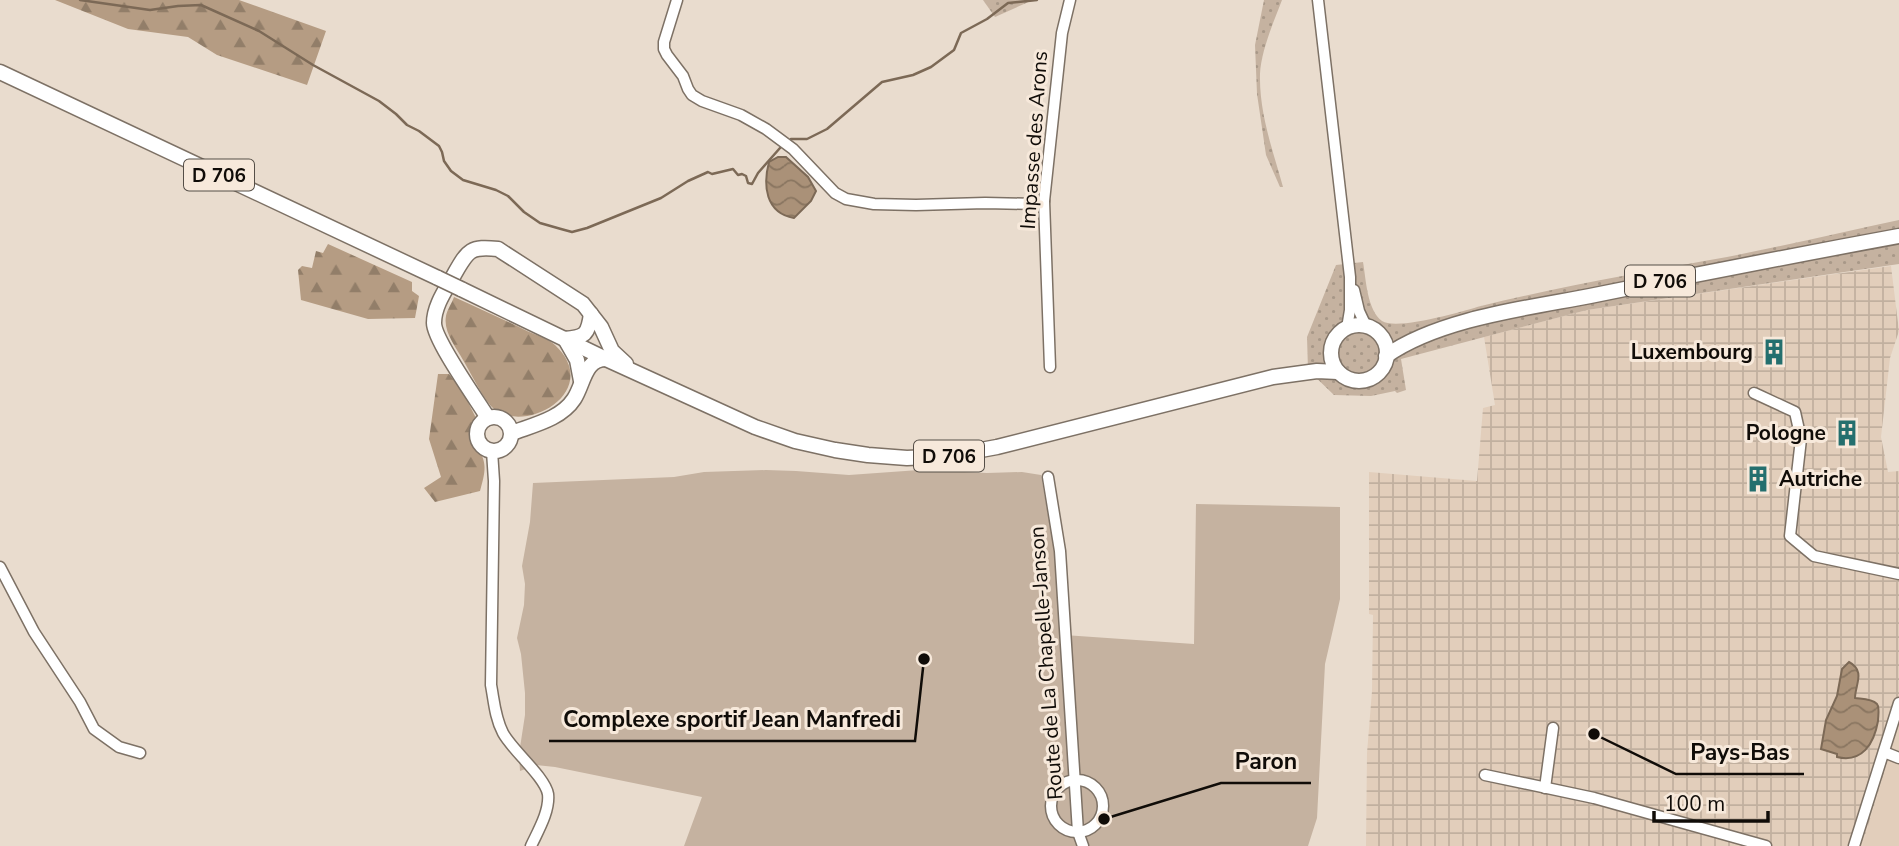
<svg xmlns="http://www.w3.org/2000/svg" width="1899" height="846" font-family="'Nunito Sans',sans-serif">
	<style>
		.built { fill: #e2cebb }
		.industrial { fill: url(#industrial-grid) }
		.grass { fill: url(#grass-dots) }
		.forest { fill: url(#forest-firs) }
		.garden { fill: #c5b2a0 }
		.water { fill: url(#water-waves); stroke: #7c6956; stroke-width: 2 }
		.lines { fill: none; stroke-linecap: round; stroke-linejoin: round }
		.stream { stroke: #7c6956; stroke-width: 2.5 }
		.minor-casing { stroke: #7d7165; stroke-width: 13 }
		.major-casing { stroke: #7d7165; stroke-width: 17 }
		.minor { stroke: #fff; stroke-width: 10 }
		.major { stroke: #fff; stroke-width: 14 }
		.major-bridge-casing { stroke: #7d7165; stroke-width: 17; stroke-linecap: butt }
		.major-bridge { stroke: #fff; stroke-width: 14 }
		.labels { text-anchor: middle; stroke-width: 6; stroke-linejoin: round; paint-order: stroke }
		.shield { fill: #f7e9db; stroke: #554e47; stroke-width: 2 }
		.shield-label { font-size: 19px; font-weight: bold; fill: #100c08 }
		.street-label { font-size: 21px; fill: #100c08; stroke: #f7e9db }
		.poi-label { font-size: 21px; font-weight: bold; fill: #100c08; stroke: #f7e9db; text-anchor: end }
		.leader { fill: none; stroke: #100c08; stroke-width: 2.5 }
		.callout-dot { fill: #100c08; stroke: #f7e9db; stroke-width: 2.5 }
		.callout-label { font-size: 23px; text-anchor: middle; font-weight: bold; fill: #100c08; stroke: #f7e9db; stroke-width: 6; stroke-linejoin: round; paint-order: stroke }
	</style>
	<defs>
		<pattern id="industrial-grid" width="8" height="8" patternUnits="userSpaceOnUse" patternTransform="scale(1.75)"><rect width="8" height="8" fill="#e2cebb"/><path d="M0 4h8M4 0v8" fill="none" stroke="#c1b09f"/></pattern>
		<pattern id="grass-dots" width="8" height="8" patternUnits="userSpaceOnUse" patternTransform="scale(1.75)"><rect width="8" height="8" fill="#c5b2a0"/><path d="M2 2h.1M6 6h.1" fill="none" stroke="#a89888" stroke-width="1.8" stroke-linecap="round"/></pattern>
		<pattern id="forest-firs" width="22" height="20" patternUnits="userSpaceOnUse" patternTransform="scale(1.75)"><rect width="22" height="20" fill="#b59c83"/><path d="M5 1l3.5 6h-7zM16 11l3.5 6h-7z" fill="#927e69"/></pattern>
		<pattern id="water-waves" width="16" height="10" patternUnits="userSpaceOnUse" patternTransform="scale(1.75)"><rect width="16" height="10" fill="#aa9178"/><path d="M0 5q4-4 8 0t8 0" fill="none" stroke="#897560"/></pattern>
	</defs>
	<rect width="100%" height="100%" fill="#e9dcce"/>
	<path class="built" d="M 1899,723 L 1899,846 L 1862,846 Z"/>
	<path class="industrial" d="M 1891,266 L 1899,331 L 1890,358 L 1881,437 L 1888,472 L 1899,471 L 1899,723 L 1862,846 L 1366,846 L 1367,753 L 1372,691 L 1373,615 L 1369,614 L 1369,472 L 1477,481 L 1483,408 L 1495,405 L 1484,337 L 1587,310 Z"/>
	<g class="grass">
		<path d="M 983,0 L 1033,0 L 995,17 Z"/>
		<path d="M 1264,0 L 1282,0 C 1274,21 1261,51 1260,74 C 1259,113 1273,151 1283,187 L 1280,187 L 1266,155 L 1257,94 L 1255,45 Z"/>
		<path d="M 1899,220 L 1899,264 L 1587,310 L 1401,359 L 1406,390 L 1397,393 L 1395,391 L 1371,396 L 1334,395 L 1308,370 L 1307,337 L 1336,265 L 1363,262 C 1366,279 1367,310 1382,321 C 1397,331 1463,311 1481,306 C 1562,286 1644,272 1727,257 C 1784,246 1842,232 1899,220 Z"/>
	</g>
	<g class="forest">
		<path d="M 55,0 L 239,0 L 326,31 L 307,85 L 217,55 L 188,37 L 128,29 Z"/>
		<path d="M 328,244 L 412,282 L 412,291 L 419,296 L 415,318 L 368,319 L 301,300 L 298,270 L 302,266 L 312,268 L 316,251 L 323,253 Z"/>
		<path d="M 454,297 C 478,308 503,319 527,331 C 536,335 548,339 555,345 C 605,392 521,438 491,406 C 480,393 472,375 463,360 C 456,347 443,332 446,316 C 447,310 452,303 454,297 Z"/>
		<path d="M 438,374 L 449,374 L 463,392 L 477,420 L 473,440 C 487,461 487,467 480,491 L 435,502 L 424,488 L 441,477 L 429,439 Z"/>
	</g>
	<path class="garden" d="M 766,470 L 796,471 L 849,475 L 919,470 L 987,473 L 1022,472 L 1041,475 L 1057,567 L 1064,635 L 1194,644 L 1196,504 L 1340,507 L 1340,599 L 1325,664 L 1317,818 L 1308,846 L 684,846 L 702,797 L 555,767 L 536,765 L 520,771 L 519,754 L 525,715 L 525,693 L 521,654 L 517,638 L 524,605 L 525,584 L 522,566 L 530,522 L 533,483 L 674,477 L 704,472 Z"/>
	<g class="water">
		<path d="M 778,157 L 786,157 L 808,177 L 816,191 L 811,201 L 794,218 C 765,213 763,185 769,162 Z"/>
		<path d="M 1849,662 C 1866,671 1855,685 1855,698 C 1861,699 1871,698 1877,704 C 1880,708 1878,716 1878,721 C 1874,744 1862,763 1837,757 L 1837,754 L 1821,749 L 1826,720 L 1837,696 L 1842,669 Z"/>
	</g>
	<g class="lines">
		<g class="stream">
			<path d="M 80,0 L 150,10 L 178,6 L 201,5 L 259,31 L 313,65 L 379,101 L 396,114 L 407,125 L 419,131 L 439,146 L 442,152 L 444,161 L 451,171 L 463,180 L 496,190 L 508,196 L 524,212 L 540,223 L 561,229 L 572,232 L 587,228 L 661,198 L 688,181 L 708,172 L 712,174 L 733,169 L 738,175 L 742,174 L 746,176 L 748,183 L 752,184 L 758,173 L 780,148"/>
			<path d="M 791,139 L 807,139 L 827,129 L 882,82 L 913,75 L 931,67 L 954,50 L 961,33 L 987,19 L 1008,3 L 1037,0"/>
		</g>
		<g class="minor-casing">
			<g id="minor">
				<path d="M 677,0 L 664,42 L 664,49 L 667,55 L 683,76 L 688,89 L 692,95 L 702,101 L 741,115 L 766,129 L 793,149 L 835,193 L 846,199 L 874,204 L 916,205 L 985,203 L 1035,204 L 1044,201"/>
				<path d="M 1318,0 L 1350,277 L 1350,310 L 1347,328"/>
				<path d="M 1354,290 L 1359,311 L 1366,326"/>
				<path d="M 1050,367 L 1044,201 L 1062,33 L 1070,0"/>
				<path d="M 1754,393 L 1795,412 L 1801,439 L 1790,536 L 1814,556 L 1899,574"/>
				<path d="M 492,451 L 494,481 L 491,685 C 494,701 495,718 503,733 C 512,750 545,777 548,794 C 550,811 538,831 531,846"/>
				<path d="M 1048,477 L 1060,551 L 1078,832 L 1083,846"/>
				<path d="M 0,567 L 34,632 L 80,702 L 94,729 L 119,747 L 140,753"/>
				<path d="M 1884,752 L 1899,758"/>
				<path d="M 1485,775 L 1594,798 L 1766,846"/>
				<circle cx="1077" cy="806" r="26"/>
				<path d="M 1545,788 L 1553,728"/>
				<path d="M 1854,846 L 1899,703"/>
			</g>
		</g>
		<g class="major-casing">
			<g id="major">
				<path d="M 0,72 L 438,278"/>
				<path d="M 461,289 L 606,359 L 755,427 L 795,441 L 835,450 L 868,455 L 907,458 L 948,456 L 997,447 L 1273,377 L 1317,371 L 1338,372"/>
				<circle cx="1359" cy="353" r="28"/>
				<path d="M 565,339 L 577,360 L 581,381"/>
				<path d="M 565,339 C 585,337 588,335 591,314"/>
				<path d="M 1386,356 C 1438,319 1527,308 1590,296 C 1693,275 1796,255 1899,236"/>
				<circle cx="494" cy="434" r="17"/>
				<path d="M 488,418 C 477,400 434,340 434,323 C 434,305 447,288 455,273 C 468,250 471,246 498,249 L 583,304 L 601,327 L 612,351 L 626,364"/>
				<path d="M 512,433 C 533,425 561,419 574,399 C 584,384 584,359 606,359"/>
			</g>
		</g>
		<use href="#minor" class="minor"/>
		<use href="#major" class="major"/>
		<g class="major-bridge-casing">
			<path id="major-bridge" d="M 438,278 L 461,289"/>
		</g>
		<use href="#major-bridge" class="major-bridge"/>
	</g>
	<defs>
		<g id="building-bare" transform="scale(2.1)"><path d="M-4-6H4V6H1V3H-1V6H-4ZM-2.5-4.3h1.7v1.8h-1.7ZM.8-4.3h1.7v1.8H.8ZM-2.5-1h1.7V.8h-1.7ZM.8-1h1.7V.8H.8Z" fill="#246f6e" stroke="#f7e9db" stroke-width="2.5" paint-order="stroke"/></g>
	</defs>
	<g fill-rule="evenodd">
		<use href="#building-bare" x="1774" y="352"/>
		<use href="#building-bare" x="1847" y="433"/>
		<use href="#building-bare" x="1758" y="479"/>
	</g>
	<g class="labels">
		<g class="shield">
			<rect x="184" y="159.5" width="70" height="31" rx="5"/>
			<rect x="1625" y="265.5" width="70" height="31" rx="5"/>
			<rect x="914" y="440.5" width="70" height="31" rx="5"/>
		</g>
		<g class="shield-label">
			<text x="219" y="182">D 706</text>
			<text x="1660" y="288">D 706</text>
			<text x="949" y="463">D 706</text>
		</g>
		<g class="street-label">
			<text transform="translate(1034 140) rotate(-86)" y="7">Impasse des Arons</text>
			<text transform="translate(1046 663) rotate(-94)" y="7">Route de La Chapelle-Janson</text>
		</g>
		<g class="poi-label">
			<text x="1753" y="359">Luxembourg</text>
			<text x="1826" y="440">Pologne</text>
			<text x="1779" y="486" text-anchor="start">Autriche</text>
		</g>
	</g>
	<path class="leader" d="M924 659L915 741H549M1594 734L1676 774H1804M1104 819L1221 783H1311"/>
	<g class="callout-dot">
		<circle cx="924" cy="659" r="7"/>
		<circle cx="1594" cy="734" r="7"/>
		<circle cx="1104" cy="819" r="7"/>
	</g>
	<g class="callout-label">
		<text x="732" y="727">Complexe sportif Jean Manfredi</text>
		<text x="1740" y="760">Pays-Bas</text>
		<text x="1266" y="769">Paron</text>
	</g>
	<path d="M1654 811v10h114v-10" fill="none" stroke="#100c08" stroke-width="3.5"/>
	<text x="1664" y="811" font-size="21" fill="#100c08" stroke="#f7e9db" stroke-width="5" paint-order="stroke">100 m</text>
</svg>
